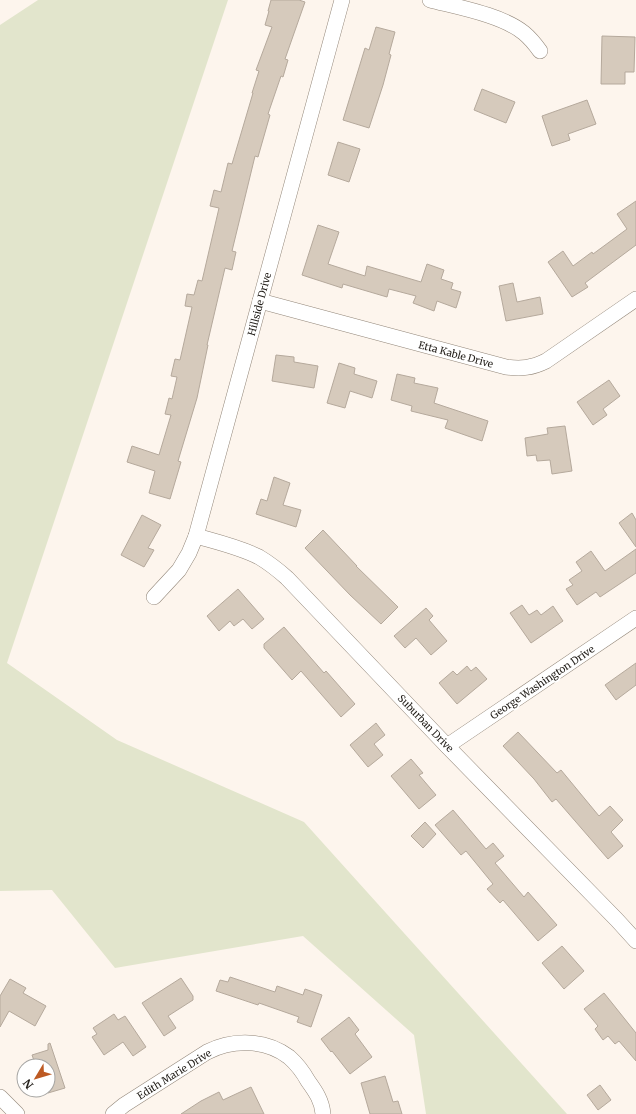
<svg xmlns="http://www.w3.org/2000/svg" width="636" height="1114" font-family="Merriweather,serif">
	<style>
		.green { fill: #e2e5cc }
		.building { fill: #d6cabc; stroke: #b5a99c }
		.lines { fill: none; stroke-linecap: round; stroke-linejoin: round }
		.street-casing { stroke: #93877a; stroke-width: 16 }
		.street { stroke: #fff; stroke-width: 15 }
		.labels { text-anchor: middle; stroke-width: 4; stroke-linejoin: round; paint-order: stroke }
		.street-label { font-size: 10px; fill: #211d18; stroke: #fff }
	</style>
	<rect width="100%" height="100%" fill="#fdf5ed"/>
	<path class="green" d="M 38,0 L 228,0 L 7,663 L 117,740 L 304,822 L 567,1114 L 426,1114 L 414,1035 L 303,936 L 115,968 L 52,890 L 0,891 L 0,25 Z"/>
	<g class="building">
		<path d="M 271,0 L 299,0 L 305,2 L 285,59 L 288,60 L 283,77 L 281,76 L 268,114 L 270,115 L 258,157 L 255,156 L 232,251 L 236,252 L 232,270 L 225,268 L 207,345 L 208,345 L 197,398 L 178,461 L 181,462 L 170,499 L 149,493 L 155,471 L 127,462 L 132,446 L 159,455 L 171,415 L 165,414 L 169,398 L 172,399 L 177,377 L 171,376 L 175,359 L 180,360 L 192,307 L 185,306 L 187,294 L 194,295 L 198,280 L 202,281 L 219,208 L 210,206 L 214,190 L 221,192 L 228,163 L 232,164 L 253,93 L 252,93 L 259,71 L 256,70 L 272,27 L 265,25 L 269,11 L 268,11 Z"/>
		<path d="M 376,27 L 395,32 L 389,54 L 391,55 L 383,85 L 369,128 L 343,120 L 365,48 L 369,50 Z"/>
		<path d="M 602,36 L 635,37 L 634,72 L 625,72 L 625,84 L 601,84 Z"/>
		<path d="M 482,89 L 515,102 L 506,123 L 474,110 Z"/>
		<path d="M 587,100 L 596,124 L 568,134 L 570,140 L 552,146 L 542,116 Z"/>
		<path d="M 338,142 L 360,149 L 349,182 L 328,175 Z"/>
		<path d="M 636,201 L 636,245 L 585,283 L 588,287 L 572,297 L 548,262 L 563,251 L 573,266 L 592,252 L 593,254 L 627,229 L 617,214 Z"/>
		<path d="M 318,225 L 339,232 L 328,264 L 365,276 L 367,266 L 421,282 L 427,264 L 444,270 L 441,279 L 453,283 L 451,289 L 461,292 L 456,308 L 437,301 L 434,311 L 413,303 L 416,296 L 389,289 L 387,297 L 343,284 L 342,288 L 302,275 Z"/>
		<path d="M 513,283 L 517,302 L 540,297 L 543,314 L 506,321 L 499,286 Z"/>
		<path d="M 276,355 L 294,357 L 294,362 L 318,366 L 314,388 L 272,381 Z"/>
		<path d="M 339,363 L 355,368 L 354,374 L 377,381 L 372,398 L 350,391 L 345,408 L 327,403 Z"/>
		<path d="M 397,374 L 415,378 L 414,383 L 438,388 L 434,403 L 488,421 L 482,441 L 445,428 L 448,420 L 411,411 L 412,406 L 391,400 Z"/>
		<path d="M 609,380 L 620,396 L 603,409 L 607,415 L 593,425 L 577,402 Z"/>
		<path d="M 565,426 L 572,471 L 552,474 L 550,460 L 537,461 L 536,455 L 527,456 L 525,438 L 548,434 L 547,428 Z"/>
		<path d="M 274,477 L 290,483 L 283,505 L 301,510 L 296,527 L 256,514 L 261,499 L 267,501 Z"/>
		<path d="M 632,513 L 636,520 L 636,547 L 619,523 Z"/>
		<path d="M 142,515 L 161,525 L 148,548 L 154,550 L 144,567 L 121,555 Z"/>
		<path d="M 323,530 L 357,566 L 356,566 L 398,607 L 381,624 L 350,595 L 305,548 Z"/>
		<path d="M 636,549 L 636,573 L 600,597 L 596,592 L 577,605 L 566,589 L 573,585 L 569,580 L 582,571 L 576,562 L 591,551 L 605,571 Z"/>
		<path d="M 238,589 L 264,619 L 252,629 L 243,619 L 234,626 L 230,621 L 219,631 L 207,616 Z"/>
		<path d="M 522,605 L 529,615 L 537,610 L 541,615 L 553,606 L 563,621 L 531,643 L 510,613 Z"/>
		<path d="M 426,608 L 433,616 L 429,620 L 447,641 L 431,655 L 416,638 L 405,648 L 394,636 Z"/>
		<path d="M 284,627 L 324,673 L 326,671 L 355,704 L 341,717 L 301,671 L 292,680 L 264,648 L 264,644 Z"/>
		<path d="M 636,663 L 636,685 L 616,700 L 605,685 Z"/>
		<path d="M 467,666 L 471,671 L 476,667 L 487,679 L 457,704 L 439,683 L 453,671 L 457,675 Z"/>
		<path d="M 376,723 L 385,735 L 374,744 L 383,755 L 368,767 L 350,745 Z"/>
		<path d="M 518,732 L 557,773 L 561,770 L 599,816 L 610,806 L 623,820 L 611,832 L 623,846 L 608,859 L 556,799 L 552,802 L 534,779 L 503,746 Z"/>
		<path d="M 411,759 L 423,773 L 419,775 L 436,795 L 419,809 L 391,776 Z"/>
		<path d="M 453,810 L 486,849 L 493,843 L 504,856 L 495,863 L 524,897 L 528,892 L 557,925 L 538,941 L 503,900 L 500,903 L 487,889 L 493,884 L 466,851 L 461,855 L 435,825 Z"/>
		<path d="M 425,822 L 436,834 L 423,848 L 411,836 Z"/>
		<path d="M 562,946 L 584,971 L 564,989 L 542,963 Z"/>
		<path d="M 230,977 L 275,992 L 277,986 L 303,995 L 305,989 L 322,995 L 311,1027 L 297,1022 L 299,1017 L 259,1003 L 258,1005 L 216,991 L 220,980 L 228,982 Z"/>
		<path d="M 181,978 L 193,996 L 193,1000 L 168,1016 L 176,1028 L 164,1036 L 142,1003 Z"/>
		<path d="M 10,979 L 26,988 L 23,993 L 46,1006 L 35,1026 L 9,1011 L 0,1027 L 0,996 Z"/>
		<path d="M 604,993 L 636,1033 L 636,1061 L 619,1041 L 615,1044 L 608,1036 L 603,1040 L 595,1029 L 598,1026 L 584,1009 Z"/>
		<path d="M 114,1014 L 118,1020 L 125,1016 L 146,1047 L 133,1056 L 123,1042 L 104,1055 L 92,1037 L 97,1034 L 93,1028 Z"/>
		<path d="M 349,1017 L 359,1030 L 355,1034 L 372,1057 L 350,1074 L 332,1051 L 331,1052 L 321,1039 Z"/>
		<path d="M 50,1043 L 65,1088 L 48,1093 L 48,1066 L 36,1066 L 32,1055 L 48,1050 L 48,1044 Z"/>
		<path d="M 385,1076 L 393,1102 L 398,1101 L 402,1114 L 370,1114 L 361,1083 Z"/>
		<path d="M 600,1085 L 611,1100 L 598,1110 L 587,1095 Z"/>
		<path d="M 251,1087 L 264,1114 L 181,1114 L 201,1101 L 219,1092 L 223,1100 Z"/>
	</g>
	<g class="lines">
		<g class="street-casing">
			<g id="street">
				<path d="M 430,0 C 457,7 502,15 524,33 C 530,38 535,44 540,51"/>
				<path d="M 260,301 L 506,367 C 521,369 532,368 546,361 L 636,299"/>
				<path d="M 196,536 C 217,542 239,547 259,557 C 269,563 278,570 287,578 L 447,746 L 617,920 L 636,941"/>
				<path d="M 154,597 L 179,570 L 189,553 L 196,536 L 342,0"/>
				<path d="M 447,746 L 636,618"/>
				<path d="M 0,1097 L 17,1114"/>
				<path d="M 113,1114 L 124,1105 L 207,1052 C 233,1039 265,1039 289,1057 C 297,1064 303,1072 308,1081 C 316,1092 322,1101 323,1114"/>
			</g>
		</g>
		<use href="#street" class="street"/>
	</g>
	<g class="labels">
		<g class="street-label">
			<text transform="translate(259 304) rotate(-75)" y="4">Hillside Drive</text>
			<text transform="translate(456 354) rotate(15)" y="4">Etta Kable Drive</text>
			<text transform="translate(542 682) rotate(-34)" y="4">George Washington Drive</text>
			<text transform="translate(426 723) rotate(46)" y="4">Suburban Drive</text>
			<text transform="translate(174 1074) rotate(-32)" y="4">Edith Marie Drive</text>
		</g>
	</g>
	<g transform="translate(36 1078) rotate(232)"><circle r="19" fill="#ffffff" stroke="#a6a5a3"/>
	<path d="M0-3L7 15L0 10L-7 15Z" fill="#bd5a23"/>
	<text y="-6" font-size="11" font-weight="bold" text-anchor="middle" fill="#211d18">N</text>
	</g>
</svg>
